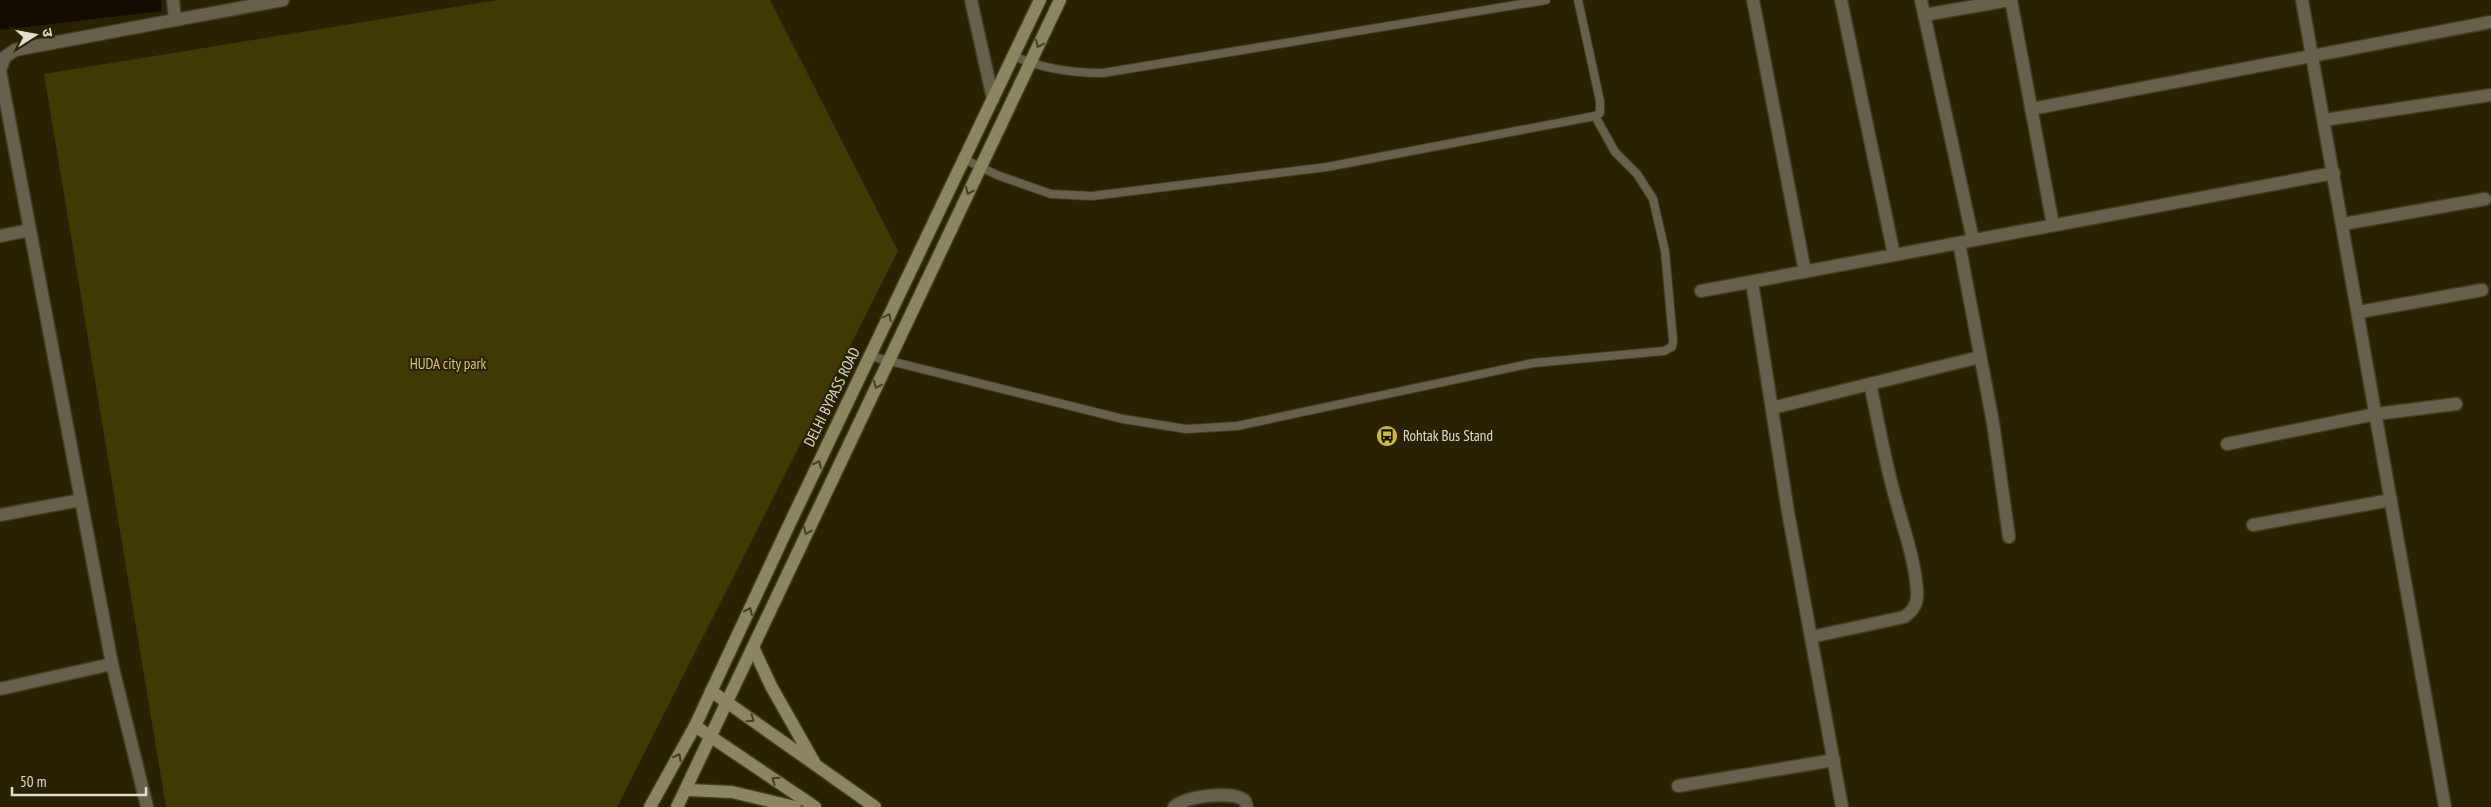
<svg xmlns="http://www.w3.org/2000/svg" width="2491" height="807" font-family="'PT Sans Narrow','Noto Sans Devanagari',sans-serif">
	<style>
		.green { fill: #413904 }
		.water { fill: #120d00 }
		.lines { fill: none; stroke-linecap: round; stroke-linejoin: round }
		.lane-casing { stroke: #423c1e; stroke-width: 10 }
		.street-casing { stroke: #423c1e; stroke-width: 15 }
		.secondary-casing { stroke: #423c1e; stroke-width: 15 }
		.lane { stroke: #65614c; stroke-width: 8 }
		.street { stroke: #65614c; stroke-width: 12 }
		.secondary { stroke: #8b8562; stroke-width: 12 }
		.oneway { stroke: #46401f }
		.labels { text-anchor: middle; stroke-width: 4; stroke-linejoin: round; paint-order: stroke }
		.park-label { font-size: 15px; fill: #d5c775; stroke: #282202 }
		.street-label { font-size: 15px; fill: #e0ddcb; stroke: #282202 }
		.poi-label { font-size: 15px; fill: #e0ddcb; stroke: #282202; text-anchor: start }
	</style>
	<rect width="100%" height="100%" fill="#282202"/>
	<path class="green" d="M 498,0 L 770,0 L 898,251 L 617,807 L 166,807 L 44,74 Z"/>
	<path class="water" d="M 0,0 L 161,0 L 162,11 L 0,30 Z"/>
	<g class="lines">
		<g class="lane-casing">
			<g id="lane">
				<path d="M 1014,56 C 1042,69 1072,73 1103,73 L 1546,0"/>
				<path d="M 964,159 L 997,175 L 1051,194 L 1092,196 L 1327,167 L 1595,116 L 1600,113 L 1600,101 L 1578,0"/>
				<path d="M 870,356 L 1123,419 L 1186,429 L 1237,426 L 1533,363 L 1664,351 L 1672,347 L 1673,340 L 1665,251 L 1653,199 L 1637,174 L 1615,152 L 1595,116"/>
			</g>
		</g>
		<g class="street-casing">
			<g id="street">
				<path d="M 971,0 L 993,99"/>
				<path d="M 1753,0 L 1805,272"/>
				<path d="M 1841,0 L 1894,255"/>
				<path d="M 1921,0 L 1973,240"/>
				<path d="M 2011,0 L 2053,225"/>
				<path d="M 2302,0 L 2445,807"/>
				<path d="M 1924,15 L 2010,0"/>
				<path d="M 175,20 L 283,0"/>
				<path d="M 0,70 L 5,57 L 15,50 L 175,20 L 173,0"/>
				<path d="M 0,71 L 112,664 L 147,807"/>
				<path d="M 2031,109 L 2491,22"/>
				<path d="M 2324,120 L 2491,95"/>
				<path d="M 2343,224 L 2485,199"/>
				<path d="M 0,236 L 30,230"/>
				<path d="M 1959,243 L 1993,423 L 2009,537"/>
				<path d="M 1752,282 L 1788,512 L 1842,807"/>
				<path d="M 1701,291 L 2334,173"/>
				<path d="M 2359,312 L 2482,290"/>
				<path d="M 1772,408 L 1980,357"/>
				<path d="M 2227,444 L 2376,414 L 2456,404"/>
				<path d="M 0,515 L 81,500"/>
				<path d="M 2253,525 L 2391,500"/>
				<path d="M 1811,637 L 1904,617 C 1914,610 1918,603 1917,591 C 1915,558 1902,525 1894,493 C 1884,457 1878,420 1870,384"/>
				<path d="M 0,689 L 112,664"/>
				<path d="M 1678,786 L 1834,760"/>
				<path d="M 1174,807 C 1183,796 1235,790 1245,801 L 1247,807"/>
			</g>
		</g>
		<g class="secondary-casing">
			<g id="secondary">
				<path d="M 753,647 L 771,686 L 814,762"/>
				<path d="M 711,691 L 875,807"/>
				<path d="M 695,726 L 815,807"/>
				<path d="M 687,790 L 732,792 L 795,807"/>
				<path d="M 650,807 L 695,726 L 789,525 L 1040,0"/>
				<path d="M 677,807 L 1060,0"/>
			</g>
		</g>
		<use href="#lane" class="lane"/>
		<use href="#street" class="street"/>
		<use href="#secondary" class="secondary"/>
	</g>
	<defs><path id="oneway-chevron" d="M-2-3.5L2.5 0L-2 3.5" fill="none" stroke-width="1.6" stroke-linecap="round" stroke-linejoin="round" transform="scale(1.25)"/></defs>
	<g class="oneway">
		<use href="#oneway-chevron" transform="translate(1039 44) rotate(115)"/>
		<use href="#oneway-chevron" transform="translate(969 191) rotate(115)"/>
		<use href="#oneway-chevron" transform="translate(888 317) rotate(-64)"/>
		<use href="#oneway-chevron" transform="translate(877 385) rotate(116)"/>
		<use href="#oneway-chevron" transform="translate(818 464) rotate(-64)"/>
		<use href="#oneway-chevron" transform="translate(807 531) rotate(115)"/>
		<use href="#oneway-chevron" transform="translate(749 611) rotate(-65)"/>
		<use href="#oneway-chevron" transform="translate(751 719) rotate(35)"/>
		<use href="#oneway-chevron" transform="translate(678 757) rotate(-61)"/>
		<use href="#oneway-chevron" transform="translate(775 780) rotate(-146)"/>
	</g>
	<defs>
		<g id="bus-disc" transform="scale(1.125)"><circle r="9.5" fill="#cdb938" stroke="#282202"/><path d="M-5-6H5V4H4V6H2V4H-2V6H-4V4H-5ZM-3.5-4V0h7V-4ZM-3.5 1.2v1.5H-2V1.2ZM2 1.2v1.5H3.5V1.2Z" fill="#111"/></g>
	</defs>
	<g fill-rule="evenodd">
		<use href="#bus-disc" x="1387" y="436"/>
	</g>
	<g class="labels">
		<g class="park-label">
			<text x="448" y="369">HUDA city park</text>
		</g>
		<g class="street-label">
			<text transform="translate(832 397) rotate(-64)" y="5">DELHI BYPASS ROAD</text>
		</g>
		<g class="poi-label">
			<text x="1403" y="441">Rohtak Bus Stand</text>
		</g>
	</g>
	<g transform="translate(35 35) rotate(79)" stroke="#282202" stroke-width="4" paint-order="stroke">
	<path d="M0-4L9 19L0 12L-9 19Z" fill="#e0ddcb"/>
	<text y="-8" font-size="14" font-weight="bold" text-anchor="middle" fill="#e0ddcb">उ</text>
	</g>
	<path d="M12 787v8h134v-8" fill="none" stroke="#e0ddcb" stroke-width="2.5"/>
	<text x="20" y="787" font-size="15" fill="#e0ddcb" stroke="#282202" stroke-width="4" paint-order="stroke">50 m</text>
</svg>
